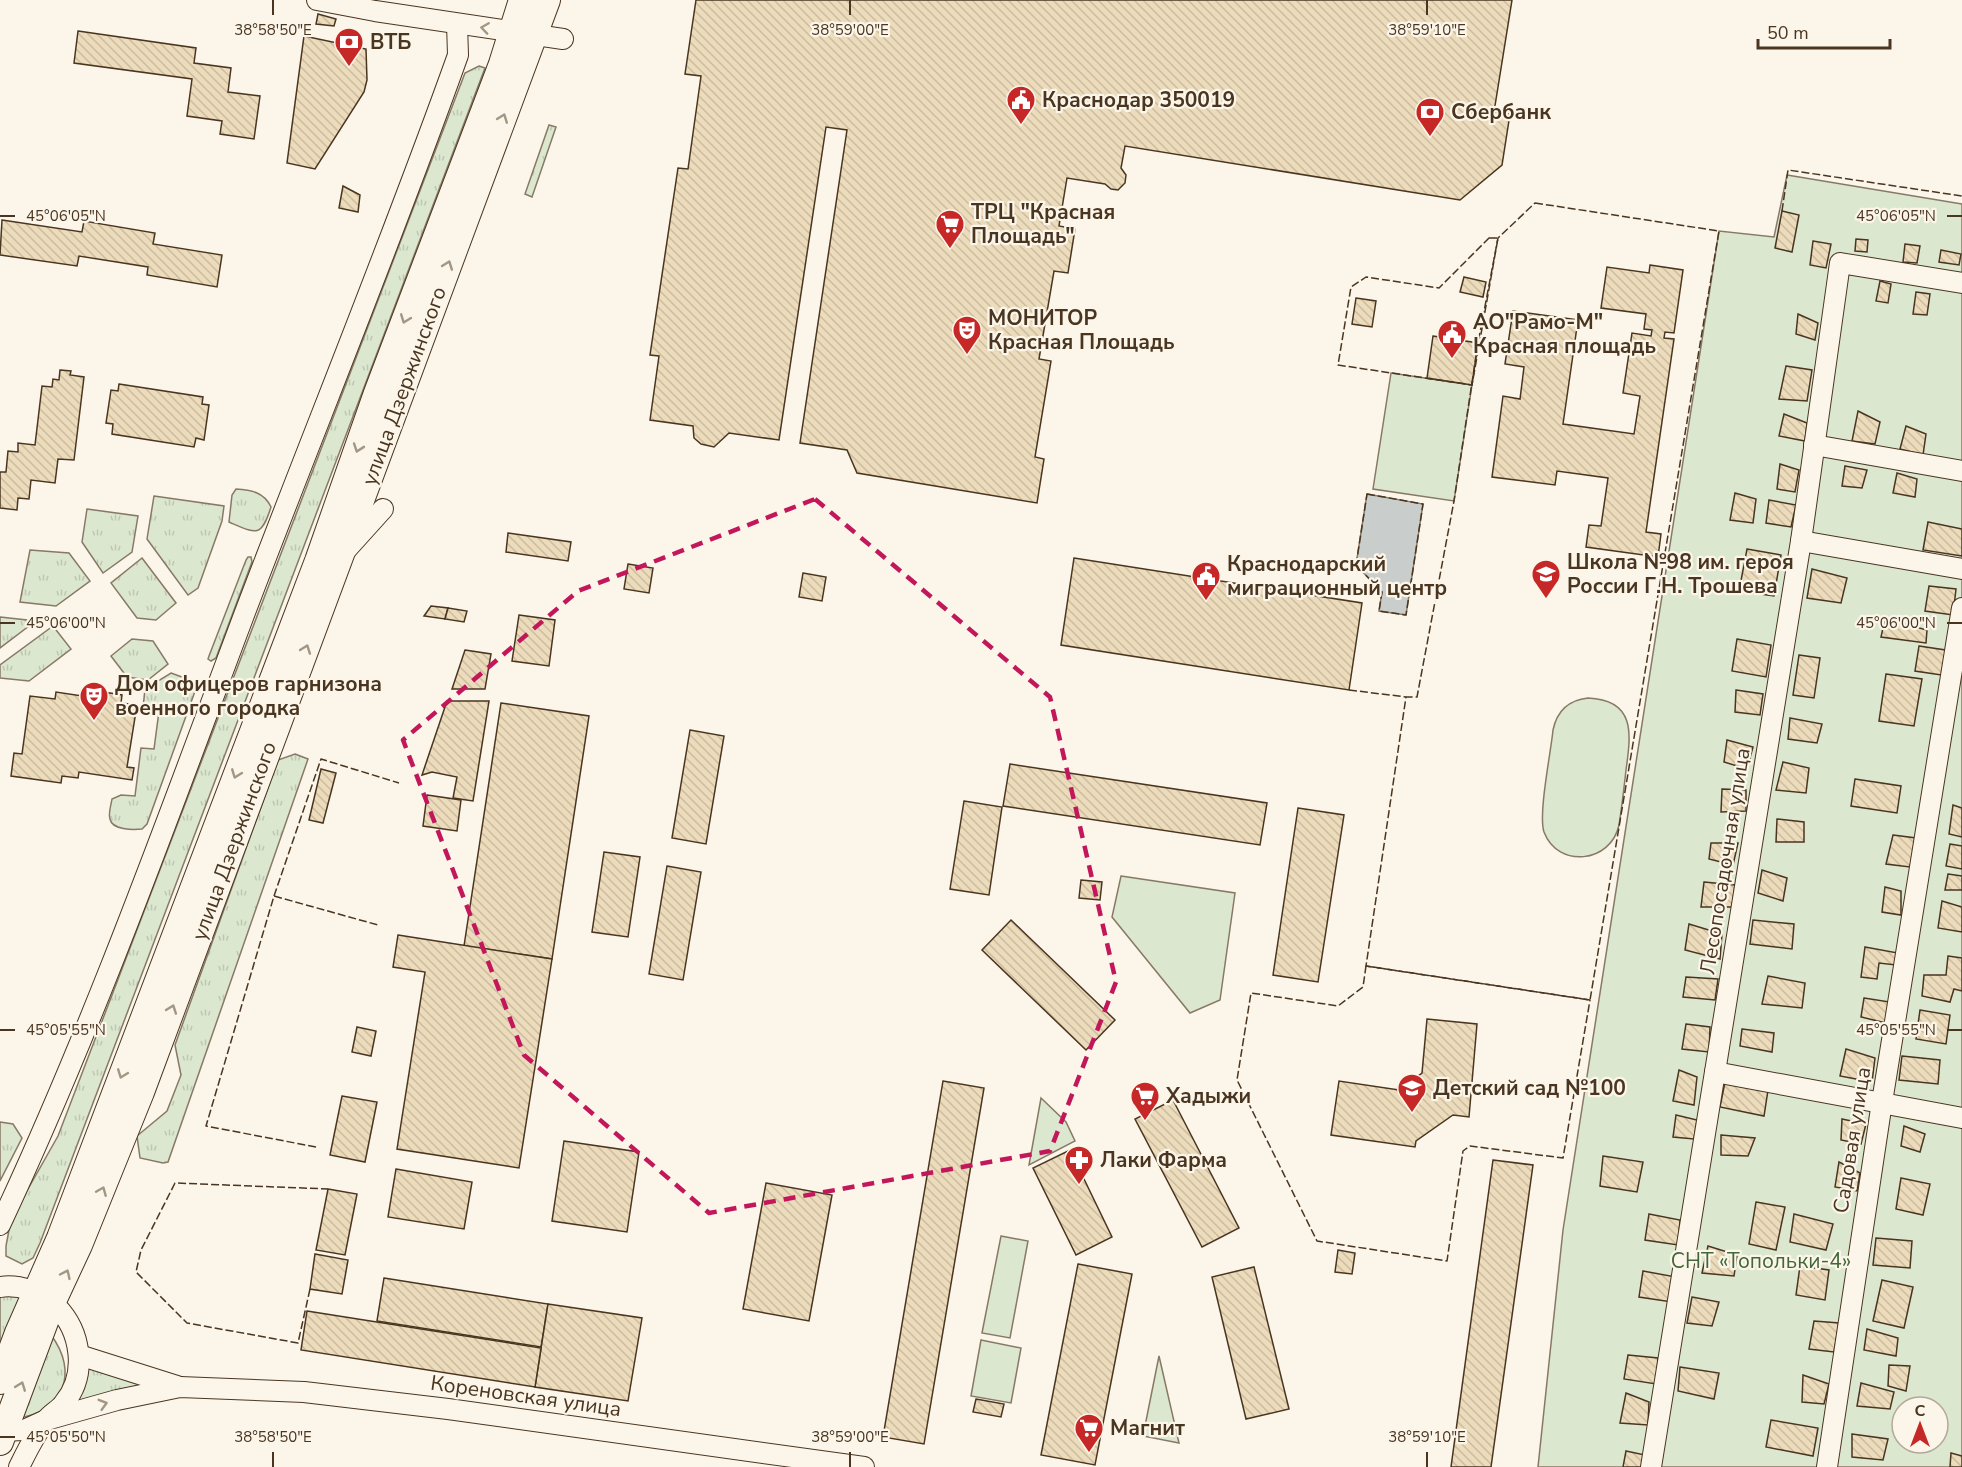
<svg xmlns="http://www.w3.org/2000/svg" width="1962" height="1467" font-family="'Nunito Sans',sans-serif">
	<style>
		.grass { fill: url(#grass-tufts); stroke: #887966; stroke-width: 1.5 }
		.green { fill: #dce7d0; stroke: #887966; stroke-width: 1.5; fill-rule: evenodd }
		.water { fill: #c9cecd; stroke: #887966; stroke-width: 1.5 }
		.building { fill: url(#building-back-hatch); stroke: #4a3520; stroke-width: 1.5 }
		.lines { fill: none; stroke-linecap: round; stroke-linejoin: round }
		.minor-casing { stroke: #4a3520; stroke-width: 22 }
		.major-casing { stroke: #4a3520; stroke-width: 28 }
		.minor { stroke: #fbf6e9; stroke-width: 20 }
		.major { stroke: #fbf6e9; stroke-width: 26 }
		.fence { stroke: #4a3520; stroke-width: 1.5; stroke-dasharray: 8 3; stroke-linecap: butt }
		.oneway { stroke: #a29684 }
		.marked { fill: none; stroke: #c2185b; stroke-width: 4.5; stroke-dasharray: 12 8; stroke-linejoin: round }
		.ticks { fill: none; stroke: #4a3520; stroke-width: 2 }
		.labels { text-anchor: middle; stroke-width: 4.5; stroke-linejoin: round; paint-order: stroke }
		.poi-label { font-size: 21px; font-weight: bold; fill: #4a3520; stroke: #fbf6e9; text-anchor: start }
		.street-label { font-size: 21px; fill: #4a3520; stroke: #fbf6e9 }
		.park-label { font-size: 21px; fill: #436837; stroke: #fbf6e9 }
		.ticks-label { font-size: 15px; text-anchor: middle; fill: #4a3520; stroke: #fbf6e9; stroke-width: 4.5; stroke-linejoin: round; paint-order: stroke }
	</style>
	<defs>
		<pattern id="grass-tufts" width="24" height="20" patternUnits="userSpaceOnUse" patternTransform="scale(1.5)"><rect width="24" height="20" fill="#dce7d0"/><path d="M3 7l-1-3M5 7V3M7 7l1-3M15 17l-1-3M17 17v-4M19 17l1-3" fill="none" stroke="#bec7b2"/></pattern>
		<pattern id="building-back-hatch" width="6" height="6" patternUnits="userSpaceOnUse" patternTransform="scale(1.5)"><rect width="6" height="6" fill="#ecdcbc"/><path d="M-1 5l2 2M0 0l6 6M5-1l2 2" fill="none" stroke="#ccbda1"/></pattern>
	</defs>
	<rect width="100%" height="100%" fill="#fbf6e9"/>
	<g class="grass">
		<path d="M 479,66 L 485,68 L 40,1243 L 33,1258 L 22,1264 L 6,1256 L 6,1246 L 11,1219 L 58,1136 L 465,73 Z"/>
		<path d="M 549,125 L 556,127 L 532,197 L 525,194 Z"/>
		<path d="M 236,489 C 251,490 264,492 271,507 C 261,538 257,534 229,522 L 232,495 Z"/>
		<path d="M 154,496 L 224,506 L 222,521 L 198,588 L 188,595 L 147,539 Z"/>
		<path d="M 87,509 L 138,516 L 132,552 L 103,573 L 82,542 Z"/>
		<path d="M 30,550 L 69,553 L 90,581 L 56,606 L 20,602 Z"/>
		<path d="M 248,557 L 251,557 L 252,562 L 216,658 L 211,661 L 208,659 L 209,656 L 246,560 Z"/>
		<path d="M 142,558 L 176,603 L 156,620 L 137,618 L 111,583 Z"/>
		<path d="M 0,617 L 27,620 L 29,626 L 0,648 Z"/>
		<path d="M 53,626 L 71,649 L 29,681 L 0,678 L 0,665 Z"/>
		<path d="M 132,639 L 153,641 L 168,664 L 148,680 L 127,677 L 111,656 Z"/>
		<path d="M 171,673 L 198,683 L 147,824 L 142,829 C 133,830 112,830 110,819 C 108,814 111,805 112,799 L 121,795 L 135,796 L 141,748 L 154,749 L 159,711 L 143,708 L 145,689 Z"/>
		<path d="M 295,754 L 308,759 L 168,1162 L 163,1163 L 140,1158 L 137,1136 L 167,1111 L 181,1075 L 175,1045 L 278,760 Z"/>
		<path d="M 0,1122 L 13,1124 L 22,1138 L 0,1181 Z"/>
		<path d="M 0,1294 L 26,1294 L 0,1359 Z"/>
		<path d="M 51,1335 C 79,1372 64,1413 17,1418 Z"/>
		<path d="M 85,1361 L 161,1385 L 73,1409 C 83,1393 87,1379 85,1361 Z"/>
	</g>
	<g class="green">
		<path d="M 1787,175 L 1962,204 L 1962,1467 L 1538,1467 L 1563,1230 L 1719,231 L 1774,237 ZM 1902,1407 L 1938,1407 L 1938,1443 L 1902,1443 Z"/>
		<path d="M 1391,373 L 1472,385 L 1454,501 L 1373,489 Z"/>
		<path d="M 1588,698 C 1636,700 1631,734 1626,770 C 1624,788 1622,806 1619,825 C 1611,863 1558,869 1544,832 C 1538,814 1551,752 1553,730 C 1557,711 1569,700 1588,698 Z"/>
		<path d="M 1121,876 L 1235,893 L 1220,1000 L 1190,1013 L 1112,917 Z"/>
		<path d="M 1041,1098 L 1066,1122 L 1075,1141 L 1029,1165 Z"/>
		<path d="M 1001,1236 L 1028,1241 L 1010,1338 L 982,1333 Z"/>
		<path d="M 981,1340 L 1021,1348 L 1011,1403 L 971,1396 Z"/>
		<path d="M 1159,1356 L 1179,1443 L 1143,1436 Z"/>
	</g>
	<path class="water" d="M 1367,494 L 1423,504 L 1406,615 L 1379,611 L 1382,592 L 1356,565 Z"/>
	<g class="building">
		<path d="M 696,0 L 1512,0 L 1494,112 L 1510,114 L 1502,165 L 1460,200 L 1125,146 L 1121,168 L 1126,175 L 1125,183 L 1118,190 L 1111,189 L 1105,184 L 1067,178 L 1059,226 L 1075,229 L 1068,273 L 1054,271 L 1039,359 L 1051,361 L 1035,457 L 1044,459 L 1037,503 L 857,473 L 847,450 L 800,443 L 847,130 L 826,127 L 779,440 L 729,433 L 714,447 L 701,444 L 694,438 L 693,426 L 650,420 L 659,356 L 650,355 L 678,168 L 688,169 L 701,76 L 685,74 Z"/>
		<path d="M 318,14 L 336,19 L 334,26 L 316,24 Z"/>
		<path d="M 78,31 L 196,48 L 194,63 L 231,68 L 228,92 L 260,96 L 254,139 L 220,134 L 222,121 L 187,116 L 192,79 L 74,63 Z"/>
		<path d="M 304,36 L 366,49 L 367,80 L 364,92 L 315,169 L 287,163 Z"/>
		<path d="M 343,186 L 360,195 L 358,212 L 339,208 Z"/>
		<path d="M 1782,211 L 1799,215 L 1792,252 L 1775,248 Z"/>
		<path d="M 2,220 L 82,232 L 84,221 L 155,233 L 153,244 L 222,255 L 217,287 L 147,275 L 148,267 L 79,256 L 77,266 L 0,255 Z"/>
		<path d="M 1856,239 L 1868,240 L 1867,252 L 1855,251 Z"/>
		<path d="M 1813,241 L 1831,244 L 1826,268 L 1810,265 Z"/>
		<path d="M 1905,244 L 1920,246 L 1917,263 L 1903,262 Z"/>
		<path d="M 1941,250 L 1961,254 L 1959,265 L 1939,262 Z"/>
		<path d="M 1650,265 L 1683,270 L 1674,333 L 1665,332 L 1664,338 L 1674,339 L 1646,532 L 1661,534 L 1658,557 L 1586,547 L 1589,525 L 1601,526 L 1608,478 L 1557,471 L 1555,485 L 1492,477 L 1503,396 L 1520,399 L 1524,367 L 1505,364 L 1513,311 L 1578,320 L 1563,424 L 1634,434 L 1640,396 L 1623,393 L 1632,333 L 1651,336 L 1652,330 L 1644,329 L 1646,314 L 1601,308 L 1607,267 L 1649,273 Z"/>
		<path d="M 1464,277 L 1486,282 L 1483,297 L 1460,292 Z"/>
		<path d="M 1880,281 L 1891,284 L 1888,303 L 1876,301 Z"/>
		<path d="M 1916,292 L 1930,294 L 1927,315 L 1913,314 Z"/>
		<path d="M 1356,298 L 1376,301 L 1372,327 L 1352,324 Z"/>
		<path d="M 1798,314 L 1818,323 L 1815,340 L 1796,334 Z"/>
		<path d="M 1433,336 L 1478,343 L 1472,385 L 1427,378 Z"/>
		<path d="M 1786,366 L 1812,370 L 1807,401 L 1779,399 Z"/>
		<path d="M 60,370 L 71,371 L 70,375 L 84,377 L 74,460 L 58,459 L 55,483 L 31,480 L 29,499 L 18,498 L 17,510 L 0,508 L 0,472 L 6,472 L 8,451 L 18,452 L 18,443 L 35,445 L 42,386 L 52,387 L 53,379 L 59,380 Z"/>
		<path d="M 119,384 L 203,397 L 202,404 L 209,405 L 204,440 L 196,438 L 194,447 L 112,434 L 113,424 L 106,423 L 111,390 L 118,391 Z"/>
		<path d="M 1858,411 L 1880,422 L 1875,444 L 1852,441 Z"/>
		<path d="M 1784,414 L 1807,423 L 1805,441 L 1779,436 Z"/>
		<path d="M 1906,426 L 1926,434 L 1923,455 L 1900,449 Z"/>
		<path d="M 1780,464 L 1799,470 L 1795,492 L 1777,489 Z"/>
		<path d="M 1845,466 L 1867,470 L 1862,488 L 1842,486 Z"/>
		<path d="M 1897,473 L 1917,479 L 1915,497 L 1893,493 Z"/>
		<path d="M 1735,493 L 1756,499 L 1753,523 L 1730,520 Z"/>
		<path d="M 1769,500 L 1796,505 L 1791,527 L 1766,523 Z"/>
		<path d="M 1928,522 L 1962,529 L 1962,556 L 1923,550 Z"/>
		<path d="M 508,533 L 571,542 L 568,561 L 506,552 Z"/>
		<path d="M 1747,549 L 1781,555 L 1774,596 L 1739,591 Z"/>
		<path d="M 1074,558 L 1362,603 L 1349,690 L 1061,645 Z"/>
		<path d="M 628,564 L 653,568 L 649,593 L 624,589 Z"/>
		<path d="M 1812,569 L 1847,578 L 1841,603 L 1807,598 Z"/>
		<path d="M 803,573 L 826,577 L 822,601 L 799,597 Z"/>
		<path d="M 1929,586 L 1956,589 L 1953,615 L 1925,611 Z"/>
		<path d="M 431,606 L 448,608 L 445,619 L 424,616 Z"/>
		<path d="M 448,608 L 467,611 L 464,622 L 445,619 Z"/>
		<path d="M 519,615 L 555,620 L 549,666 L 512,661 Z"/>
		<path d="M 1885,619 L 1927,630 L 1926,643 L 1881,637 Z"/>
		<path d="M 1737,639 L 1771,645 L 1766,677 L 1732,671 Z"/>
		<path d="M 1919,646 L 1952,651 L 1948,676 L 1915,671 Z"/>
		<path d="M 465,650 L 491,654 L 485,689 L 452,689 Z"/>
		<path d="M 1799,655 L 1820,658 L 1814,698 L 1793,695 Z"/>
		<path d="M 1886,674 L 1922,679 L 1914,726 L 1879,721 Z"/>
		<path d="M 1736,690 L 1763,694 L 1760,715 L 1735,712 Z"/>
		<path d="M 97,691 L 122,695 L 121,703 L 137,705 L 127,767 L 134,768 L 132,780 L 79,772 L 78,778 L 62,776 L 61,783 L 11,776 L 14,753 L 22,754 L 30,696 L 55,699 L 56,692 L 89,697 Z"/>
		<path d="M 447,701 L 489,701 L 473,801 L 453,798 L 457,777 L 432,772 L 422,775 Z"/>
		<path d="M 501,703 L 589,716 L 552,959 L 464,946 Z"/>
		<path d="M 1790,718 L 1822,724 L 1817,743 L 1788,739 Z"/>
		<path d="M 690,730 L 724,736 L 706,844 L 672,838 Z"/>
		<path d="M 1727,740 L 1753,747 L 1747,769 L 1724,762 Z"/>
		<path d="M 1783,762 L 1809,768 L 1806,793 L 1776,790 Z"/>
		<path d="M 1010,764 L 1267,803 L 1260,845 L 1003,806 Z"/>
		<path d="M 321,769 L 336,773 L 323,823 L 309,820 Z"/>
		<path d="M 1855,779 L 1901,786 L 1897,813 L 1851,806 Z"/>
		<path d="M 1722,789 L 1746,790 L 1746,811 L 1721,812 Z"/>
		<path d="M 427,795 L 461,800 L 457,831 L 423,826 Z"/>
		<path d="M 964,801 L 1002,807 L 989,895 L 950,889 Z"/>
		<path d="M 1953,805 L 1962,808 L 1962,837 L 1949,834 Z"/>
		<path d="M 1298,808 L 1344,815 L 1318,982 L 1273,975 Z"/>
		<path d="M 1777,819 L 1804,822 L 1804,842 L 1776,842 Z"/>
		<path d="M 1893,835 L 1916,838 L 1910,867 L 1886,864 Z"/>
		<path d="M 1711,843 L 1738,843 L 1733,865 L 1709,859 Z"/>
		<path d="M 1950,844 L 1962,846 L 1962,869 L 1946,866 Z"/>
		<path d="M 604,852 L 640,857 L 628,937 L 592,932 Z"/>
		<path d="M 667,866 L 701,872 L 683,980 L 649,974 Z"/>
		<path d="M 1762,870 L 1787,878 L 1783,901 L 1758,893 Z"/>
		<path d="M 1948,874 L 1962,876 L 1962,890 L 1945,890 Z"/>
		<path d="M 1081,880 L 1102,882 L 1100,900 L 1079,898 Z"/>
		<path d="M 1704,882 L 1735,885 L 1732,907 L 1701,907 Z"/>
		<path d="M 1885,887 L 1901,891 L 1901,915 L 1882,912 Z"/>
		<path d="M 1942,901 L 1962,907 L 1962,932 L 1938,928 Z"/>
		<path d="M 1011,920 L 1115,1020 L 1086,1050 L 982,950 Z"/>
		<path d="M 1753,920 L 1794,924 L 1792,949 L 1750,944 Z"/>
		<path d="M 1689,924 L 1722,934 L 1720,959 L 1685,950 Z"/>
		<path d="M 398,935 L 552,959 L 519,1168 L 397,1149 L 425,972 L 393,967 Z"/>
		<path d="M 1865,947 L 1898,953 L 1896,965 L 1879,963 L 1877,979 L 1861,977 Z"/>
		<path d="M 1948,956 L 1962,958 L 1962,991 L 1954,989 L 1950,1002 L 1922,996 L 1924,975 L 1946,975 Z"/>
		<path d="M 1768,976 L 1805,983 L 1802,1008 L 1762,1004 Z"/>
		<path d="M 1686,977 L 1718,979 L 1715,1000 L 1683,997 Z"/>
		<path d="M 1864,998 L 1890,1002 L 1886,1023 L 1861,1017 Z"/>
		<path d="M 1920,1010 L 1950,1015 L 1946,1044 L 1916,1039 Z"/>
		<path d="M 1427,1019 L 1477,1024 L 1469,1117 L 1453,1115 L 1416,1141 L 1415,1147 L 1331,1135 L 1339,1081 L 1399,1090 L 1422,1073 Z"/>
		<path d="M 1686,1024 L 1710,1027 L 1709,1052 L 1682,1049 Z"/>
		<path d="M 357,1027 L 376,1031 L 371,1056 L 352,1052 Z"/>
		<path d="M 1742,1029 L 1774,1033 L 1772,1052 L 1740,1046 Z"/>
		<path d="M 1846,1049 L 1875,1058 L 1872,1082 L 1840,1076 Z"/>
		<path d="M 1902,1056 L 1940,1060 L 1938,1084 L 1899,1080 Z"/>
		<path d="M 1679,1070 L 1697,1077 L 1694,1105 L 1673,1101 Z"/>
		<path d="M 943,1081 L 984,1088 L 924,1444 L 883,1437 Z"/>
		<path d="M 1725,1082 L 1768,1090 L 1764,1116 L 1720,1107 Z"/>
		<path d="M 342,1096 L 377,1102 L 365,1162 L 330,1155 Z"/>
		<path d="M 1173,1100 L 1239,1228 L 1202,1247 L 1135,1119 Z"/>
		<path d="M 1676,1115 L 1697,1120 L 1694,1139 L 1673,1137 Z"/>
		<path d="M 1842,1119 L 1866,1124 L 1861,1144 L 1841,1140 Z"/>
		<path d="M 1904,1126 L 1925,1134 L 1920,1152 L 1901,1146 Z"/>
		<path d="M 1721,1135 L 1755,1138 L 1748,1156 L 1721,1155 Z"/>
		<path d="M 564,1141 L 639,1152 L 627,1232 L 552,1221 Z"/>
		<path d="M 1070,1150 L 1112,1237 L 1076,1255 L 1033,1168 Z"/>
		<path d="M 1603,1156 L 1643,1162 L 1637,1192 L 1600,1186 Z"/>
		<path d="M 1493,1160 L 1533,1165 L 1491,1467 L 1451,1467 Z"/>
		<path d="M 1839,1162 L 1860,1173 L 1857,1191 L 1835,1187 Z"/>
		<path d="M 396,1169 L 472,1182 L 464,1229 L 388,1217 Z"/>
		<path d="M 1901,1178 L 1930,1184 L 1923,1215 L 1896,1209 Z"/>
		<path d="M 766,1183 L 832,1195 L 809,1321 L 743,1309 Z"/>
		<path d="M 328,1189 L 357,1194 L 345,1255 L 316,1250 Z"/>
		<path d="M 1756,1202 L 1785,1207 L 1776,1250 L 1749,1244 Z"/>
		<path d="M 1649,1214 L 1680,1220 L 1678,1245 L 1645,1240 Z"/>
		<path d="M 1794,1214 L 1833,1224 L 1826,1250 L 1790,1242 Z"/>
		<path d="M 1876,1238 L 1912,1241 L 1910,1268 L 1873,1265 Z"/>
		<path d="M 1708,1246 L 1737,1255 L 1734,1276 L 1702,1273 Z"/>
		<path d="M 1338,1250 L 1355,1253 L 1352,1274 L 1335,1272 Z"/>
		<path d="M 315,1254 L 348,1260 L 342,1294 L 310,1289 Z"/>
		<path d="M 1078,1264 L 1132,1274 L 1095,1465 L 1041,1455 Z"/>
		<path d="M 1800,1266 L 1829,1270 L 1825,1300 L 1796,1295 Z"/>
		<path d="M 1254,1267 L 1289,1409 L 1246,1419 L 1212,1277 Z"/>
		<path d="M 1643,1271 L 1676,1277 L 1672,1302 L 1639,1297 Z"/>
		<path d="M 384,1278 L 548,1304 L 541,1347 L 377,1321 Z"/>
		<path d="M 1882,1280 L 1913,1287 L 1904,1328 L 1873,1321 Z"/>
		<path d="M 1692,1297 L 1719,1302 L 1712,1326 L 1687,1323 Z"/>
		<path d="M 548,1304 L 642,1318 L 628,1401 L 535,1387 Z"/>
		<path d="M 307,1311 L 541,1348 L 535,1387 L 301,1350 Z"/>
		<path d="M 1814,1321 L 1839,1323 L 1834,1352 L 1809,1349 Z"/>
		<path d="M 1867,1329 L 1898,1338 L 1896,1356 L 1864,1350 Z"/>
		<path d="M 1628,1355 L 1658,1358 L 1656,1384 L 1624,1379 Z"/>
		<path d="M 1889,1365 L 1910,1366 L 1906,1391 L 1888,1386 Z"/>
		<path d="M 1680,1367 L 1719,1373 L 1714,1399 L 1678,1391 Z"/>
		<path d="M 1803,1375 L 1829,1384 L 1824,1404 L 1802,1402 Z"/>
		<path d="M 1861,1383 L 1894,1392 L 1890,1409 L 1857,1406 Z"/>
		<path d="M 1626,1393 L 1649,1402 L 1648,1425 L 1620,1423 Z"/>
		<path d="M 976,1399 L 1004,1404 L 1001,1417 L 973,1412 Z"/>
		<path d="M 1771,1420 L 1818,1428 L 1813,1456 L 1766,1447 Z"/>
		<path d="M 1852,1434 L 1888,1439 L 1883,1460 L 1852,1457 Z"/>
		<path d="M 1626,1451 L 1645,1455 L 1642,1467 L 1623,1467 Z"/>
		<path d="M 1951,1453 L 1962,1456 L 1962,1467 L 1950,1467 Z"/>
	</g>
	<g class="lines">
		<g class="minor-casing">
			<g id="minor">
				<path d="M 317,0 L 375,11 L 563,39"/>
				<path d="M 1814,445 L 1962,471"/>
				<path d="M 1801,541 L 1962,569"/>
				<path d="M 346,550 L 383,509"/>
				<path d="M 1715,1072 L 1962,1118"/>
				<path d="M 0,1225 C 93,1027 167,820 244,615 C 315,428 391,243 458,55 L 457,24"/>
				<path d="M 0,1287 C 19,1284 42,1292 56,1306 C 81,1331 88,1374 64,1403 C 60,1409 52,1413 47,1419 C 36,1432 27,1451 19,1467"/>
				<path d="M 79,1355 L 177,1386"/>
				<path d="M 0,1431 L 24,1430 L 46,1420 L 117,1400 L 180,1387 L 304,1392 L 448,1409 L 864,1467"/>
				<path d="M 1651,1467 L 1801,541 L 1840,263 L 1962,283"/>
				<path d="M 1827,1467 L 1882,1102 L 1962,608"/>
			</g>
		</g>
		<g class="major-casing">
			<g id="major">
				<path d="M 0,1381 L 18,1333 L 60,1238 L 318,561 L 377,393 L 502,64 L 522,0"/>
				<path d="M 0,1442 L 52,1303 L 79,1245 L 141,1092 L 547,0"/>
			</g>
		</g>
		<use href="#minor" class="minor"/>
		<use href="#major" class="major"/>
		<g class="fence">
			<path d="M 1535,203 L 1719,231 L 1590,1000 L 1366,966 L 1406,697 L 1417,697 L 1454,501 L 1478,343 L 1498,238 Z"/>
			<path d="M 1782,211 L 1788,170 L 1962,196"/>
			<path d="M 1489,238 L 1498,238 L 1472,385 L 1338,365 L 1351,287 L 1366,277 L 1439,288 Z"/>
			<path d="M 1367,494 L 1423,504 L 1406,615 L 1379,611 L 1382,592 L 1356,565 Z"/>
			<path d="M 1349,690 L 1406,697"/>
			<path d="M 274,896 L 321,759 L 399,783"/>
			<path d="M 1366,966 L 1590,1000 L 1563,1158 L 1470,1146 L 1463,1151 L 1447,1261 L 1317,1241 L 1237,1080 L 1251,993 L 1338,1006 L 1363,987 Z"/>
			<path d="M 316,1147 L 206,1126 L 274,896 L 378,925"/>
			<path d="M 310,1289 L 298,1343 L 187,1323 L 136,1272 L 141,1250 L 175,1183 L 328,1189"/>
		</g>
	</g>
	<defs><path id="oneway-chevron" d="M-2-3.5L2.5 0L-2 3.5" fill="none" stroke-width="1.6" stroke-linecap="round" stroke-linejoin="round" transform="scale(1.5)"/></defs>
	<g class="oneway">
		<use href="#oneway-chevron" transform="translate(485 28) rotate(-172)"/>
		<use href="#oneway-chevron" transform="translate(503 118) rotate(-69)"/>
		<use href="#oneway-chevron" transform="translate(448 265) rotate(-70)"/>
		<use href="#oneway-chevron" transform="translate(405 319) rotate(111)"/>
		<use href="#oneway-chevron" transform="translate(358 448) rotate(109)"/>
		<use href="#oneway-chevron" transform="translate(306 649) rotate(-70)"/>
		<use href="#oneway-chevron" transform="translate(236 774) rotate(111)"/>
		<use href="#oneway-chevron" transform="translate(172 1009) rotate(-70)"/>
		<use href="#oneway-chevron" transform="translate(122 1074) rotate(111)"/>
		<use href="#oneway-chevron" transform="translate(102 1191) rotate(-67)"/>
		<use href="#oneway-chevron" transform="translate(66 1274) rotate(-65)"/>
		<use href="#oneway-chevron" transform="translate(21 1386) rotate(-69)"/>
		<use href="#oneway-chevron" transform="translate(103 1404) rotate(-16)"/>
	</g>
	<path class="marked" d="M 815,499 L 1050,697 L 1116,982 L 1050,1151 L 709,1213 L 524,1055 L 403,740 L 578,591 Z"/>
	<path class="ticks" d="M 273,0 L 273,15M 850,0 L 850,15M 1427,0 L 1427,15M 0,216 L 15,216M 1947,216 L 1962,216M 0,623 L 15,623M 1947,623 L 1962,623M 0,1030 L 15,1030M 1947,1030 L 1962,1030M 0,1437 L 15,1437M 273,1452 L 273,1467M 850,1452 L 850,1467M 1427,1452 L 1427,1467"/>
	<defs>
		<g id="bank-pin" transform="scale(1.5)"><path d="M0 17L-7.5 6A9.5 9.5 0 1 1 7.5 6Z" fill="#c62828" stroke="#fbf6e9"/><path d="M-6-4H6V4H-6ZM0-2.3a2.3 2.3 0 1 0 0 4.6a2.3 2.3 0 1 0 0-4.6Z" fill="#fff"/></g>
		<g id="civic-pin" transform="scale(1.5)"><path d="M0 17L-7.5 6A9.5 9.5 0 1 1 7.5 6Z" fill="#c62828" stroke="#fbf6e9"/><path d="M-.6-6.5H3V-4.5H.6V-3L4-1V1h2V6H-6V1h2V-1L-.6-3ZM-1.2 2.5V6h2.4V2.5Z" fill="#fff"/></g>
		<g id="supermarket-pin" transform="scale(1.5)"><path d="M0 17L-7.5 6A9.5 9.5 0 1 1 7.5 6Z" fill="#c62828" stroke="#fbf6e9"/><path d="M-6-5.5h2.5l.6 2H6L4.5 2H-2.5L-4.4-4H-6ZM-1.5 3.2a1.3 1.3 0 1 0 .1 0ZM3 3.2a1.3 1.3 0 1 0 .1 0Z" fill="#fff"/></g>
		<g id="theatre-pin" transform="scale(1.5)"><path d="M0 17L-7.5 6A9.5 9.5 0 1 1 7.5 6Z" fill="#c62828" stroke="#fbf6e9"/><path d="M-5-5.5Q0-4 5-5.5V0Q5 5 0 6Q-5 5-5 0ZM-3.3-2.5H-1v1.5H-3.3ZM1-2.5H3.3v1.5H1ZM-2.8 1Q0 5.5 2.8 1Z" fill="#fff"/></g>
		<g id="school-pin" transform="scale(1.5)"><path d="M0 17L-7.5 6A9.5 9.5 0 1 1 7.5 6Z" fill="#c62828" stroke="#fbf6e9"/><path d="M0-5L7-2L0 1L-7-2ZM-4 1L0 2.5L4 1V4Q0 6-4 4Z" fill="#fff"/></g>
		<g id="pharmacy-pin" transform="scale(1.5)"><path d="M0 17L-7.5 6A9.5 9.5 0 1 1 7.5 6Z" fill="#c62828" stroke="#fbf6e9"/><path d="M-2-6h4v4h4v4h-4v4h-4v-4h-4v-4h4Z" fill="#fff"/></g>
	</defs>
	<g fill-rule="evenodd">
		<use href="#bank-pin" x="349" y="42"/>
		<use href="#civic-pin" x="1021" y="100"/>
		<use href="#bank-pin" x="1430" y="112"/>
		<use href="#supermarket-pin" x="950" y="224"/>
		<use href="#theatre-pin" x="967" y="330"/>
		<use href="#civic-pin" x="1452" y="334"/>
		<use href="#school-pin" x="1546" y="574"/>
		<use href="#civic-pin" x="1206" y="576"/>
		<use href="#theatre-pin" x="94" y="696"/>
		<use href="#school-pin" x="1412" y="1088"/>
		<use href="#supermarket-pin" x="1145" y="1096"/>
		<use href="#pharmacy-pin" x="1079" y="1160"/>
		<use href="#supermarket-pin" x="1089" y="1428"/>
	</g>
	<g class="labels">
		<g class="poi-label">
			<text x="370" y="49">ВТБ</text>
			<text x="1042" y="107">Краснодар 350019</text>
			<text x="1451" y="119">Сбербанк</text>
			<text x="971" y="219">ТРЦ "Красная<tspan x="971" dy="24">Площадь"</tspan></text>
			<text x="988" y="325">МОНИТОР<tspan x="988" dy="24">Красная Площадь</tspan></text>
			<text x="1473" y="329">АО"Рамо-М"<tspan x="1473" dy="24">Красная площадь</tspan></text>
			<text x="1567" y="569">Школа №98 им. героя<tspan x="1567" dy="24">России Г.Н. Трошева</tspan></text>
			<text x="1227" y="571">Краснодарский<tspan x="1227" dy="24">миграционный центр</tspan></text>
			<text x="115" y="691">Дом офицеров гарнизона<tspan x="115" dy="24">военного городка</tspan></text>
			<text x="1433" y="1095">Детский сад №100</text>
			<text x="1166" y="1103">Хадыжи</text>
			<text x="1100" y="1167">Лаки Фарма</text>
			<text x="1110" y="1435">Магнит</text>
		</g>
		<g class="street-label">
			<text transform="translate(404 386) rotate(-70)" y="7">улица Дзержинского</text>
			<text transform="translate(234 841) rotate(-70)" y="7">улица Дзержинского</text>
			<text transform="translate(1725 861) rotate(-81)" y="7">Лесопосадочная улица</text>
			<text transform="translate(1852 1140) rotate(-81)" y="7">Садовая улица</text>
			<text transform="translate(526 1396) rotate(8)" y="7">Кореновская улица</text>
		</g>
		<g class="park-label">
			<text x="1761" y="1268">СНТ «Топольки-4»</text>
		</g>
	</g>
	<g class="ticks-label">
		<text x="273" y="35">38°58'50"E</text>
		<text x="850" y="35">38°59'00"E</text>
		<text x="1427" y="35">38°59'10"E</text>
		<text x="66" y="221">45°06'05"N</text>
		<text x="1896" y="221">45°06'05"N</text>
		<text x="66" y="628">45°06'00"N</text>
		<text x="1896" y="628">45°06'00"N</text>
		<text x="66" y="1035">45°05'55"N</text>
		<text x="1896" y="1035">45°05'55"N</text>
		<text x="273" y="1442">38°58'50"E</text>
		<text x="850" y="1442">38°59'00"E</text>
		<text x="1427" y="1442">38°59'10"E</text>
		<text x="66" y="1442">45°05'50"N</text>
	</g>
	<g transform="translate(1920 1425)"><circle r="28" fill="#fbf6e9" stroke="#b4a999" stroke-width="1.5"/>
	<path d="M0-4.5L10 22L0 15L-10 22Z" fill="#c62828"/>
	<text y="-9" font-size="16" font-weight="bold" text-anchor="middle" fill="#4a3520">С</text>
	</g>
	<path d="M1758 39v9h132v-9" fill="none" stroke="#4a3520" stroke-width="3"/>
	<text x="1767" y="39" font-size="18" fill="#4a3520" stroke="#fbf6e9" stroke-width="4.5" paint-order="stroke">50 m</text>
</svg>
